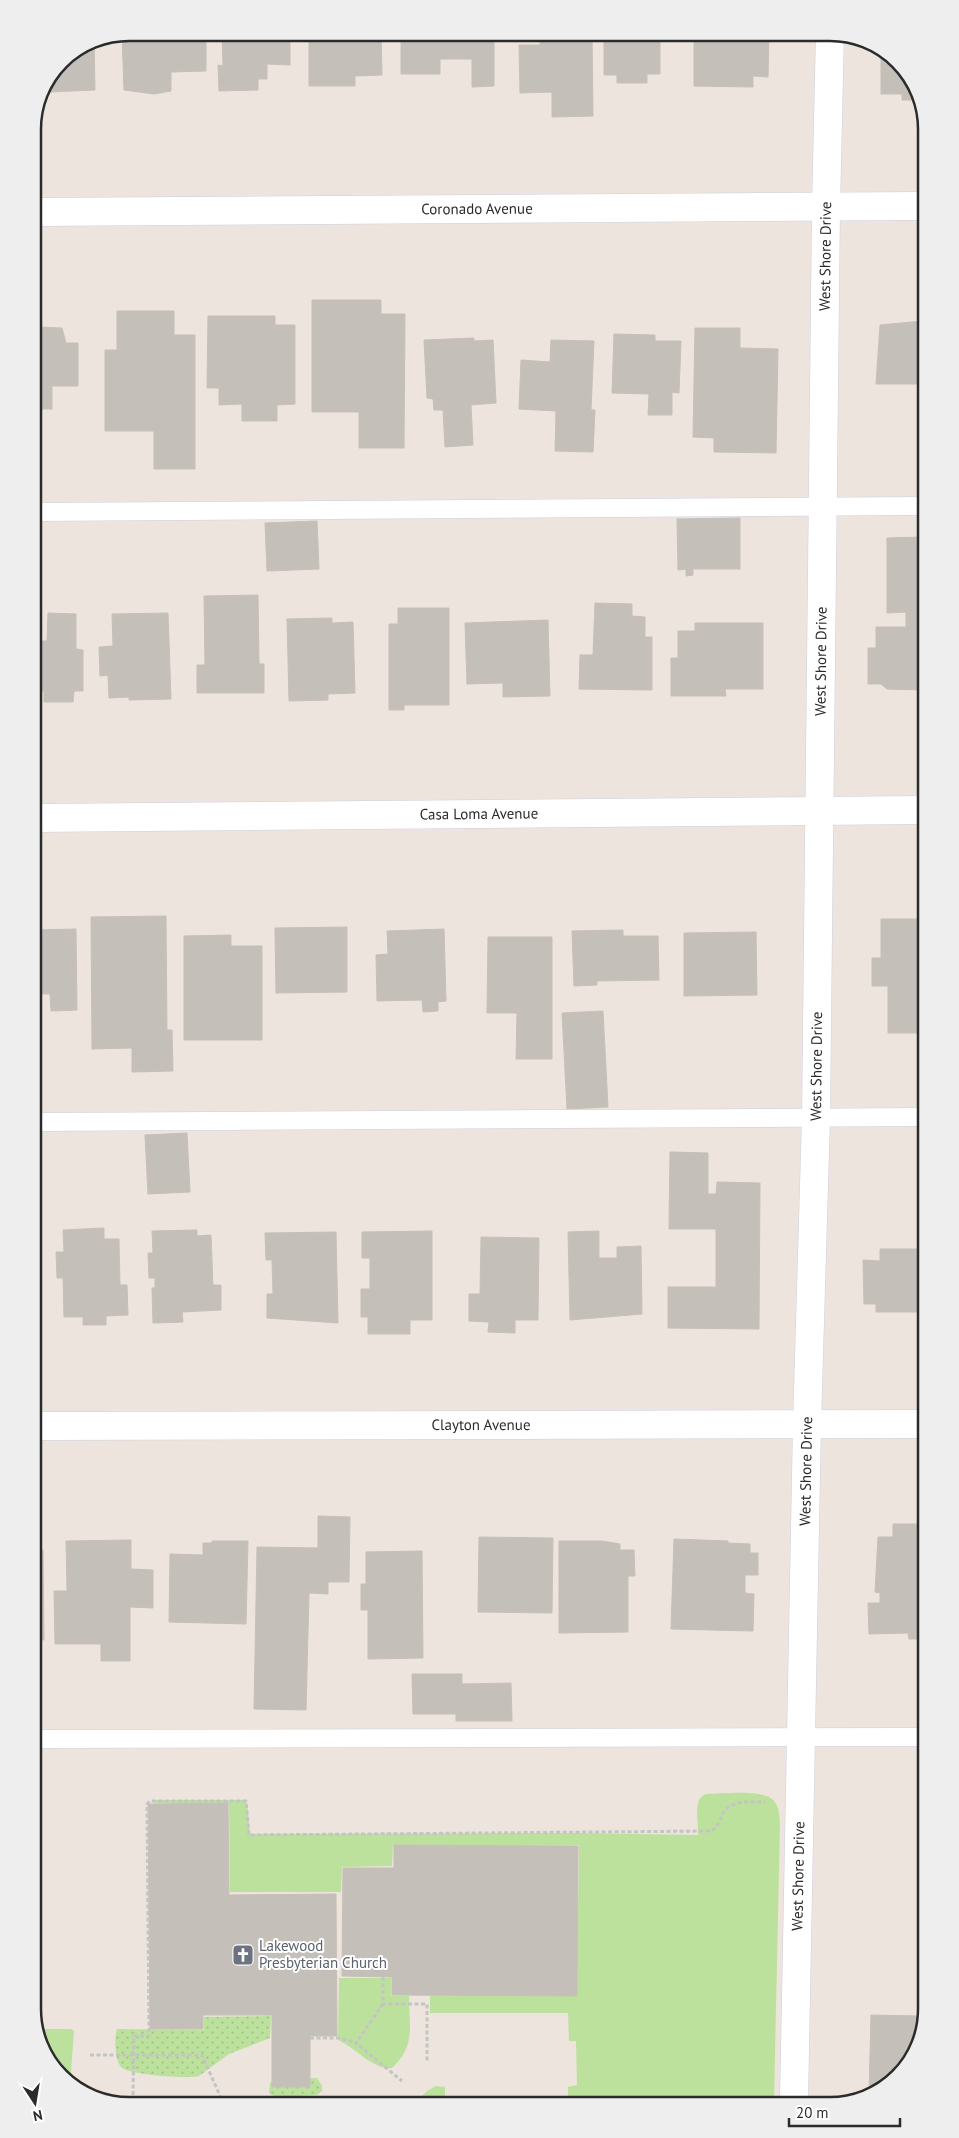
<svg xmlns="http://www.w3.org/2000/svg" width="959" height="2138" font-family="'PT Sans',sans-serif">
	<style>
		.grass { fill: #bce19c }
		.garden { fill: url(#garden-dots) }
		.building { fill: #c5bfb9; stroke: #c8c0b7 }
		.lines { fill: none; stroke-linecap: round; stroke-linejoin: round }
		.lane-casing { stroke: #ccd1dc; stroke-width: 19 }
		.street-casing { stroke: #ccd1dc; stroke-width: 29 }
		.secondary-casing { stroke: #ccd1dc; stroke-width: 29 }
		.path { stroke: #c4c4c4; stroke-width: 3; stroke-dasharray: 4 2.5; stroke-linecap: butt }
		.lane { stroke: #fff; stroke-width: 18 }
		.street { stroke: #fff; stroke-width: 28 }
		.secondary { stroke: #fff; stroke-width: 28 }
		.labels { text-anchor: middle; stroke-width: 4; stroke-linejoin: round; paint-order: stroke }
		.street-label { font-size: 15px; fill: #2b2b2b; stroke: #fff }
		.worship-label { font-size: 15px; fill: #5b616d; stroke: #fff; text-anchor: start }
		.rim { fill: none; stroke: #2b2b2b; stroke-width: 2.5 }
	</style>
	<defs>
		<pattern id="garden-dots" width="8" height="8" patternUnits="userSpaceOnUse" patternTransform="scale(1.25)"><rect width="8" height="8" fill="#bce19c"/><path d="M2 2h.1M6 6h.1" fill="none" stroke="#a2c187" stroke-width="1.8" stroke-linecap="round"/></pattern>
	</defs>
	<rect width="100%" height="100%" fill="#ece4dd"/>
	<g class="grass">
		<path d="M 706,1794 C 722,1794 762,1789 773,1800 C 779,1806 779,1814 780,1822 L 774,2101 L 568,2102 L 568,2087 L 577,2085 L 576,2041 L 569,2041 L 568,2013 L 430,2013 L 430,1996 L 577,1996 L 579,1845 L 393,1845 L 392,1866 L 342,1867 L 341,1892 L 230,1892 L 229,1803 L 155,1803 L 155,1800 L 244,1800 L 247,1803 L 250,1834 L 577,1833 L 698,1835 C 699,1822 692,1799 706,1794 Z"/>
		<path d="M 339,1978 L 391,1978 L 391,1996 L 409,1996 C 409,2026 416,2046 392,2068 C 373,2070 356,2048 338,2040 Z"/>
		<path d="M 38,2029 L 71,2029 L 74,2031 L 70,2085 L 38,2040 Z"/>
		<path d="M 436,2086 L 445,2087 L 445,2103 L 415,2103 L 427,2091 Z"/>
	</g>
	<g class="garden">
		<path d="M 271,2016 L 270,2038 L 229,2054 L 199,2076 C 187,2079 129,2075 121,2067 C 115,2060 114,2037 117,2029 L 204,2030 L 204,2017 Z"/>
		<path d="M 317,2078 L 322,2086 L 322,2091 L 317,2095 L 275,2097 L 269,2093 L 270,2083 L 274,2080 Z"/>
	</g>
	<g class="building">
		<path d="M 129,32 L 206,33 L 206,71 L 171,72 L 171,91 L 154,94 L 124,90 L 122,34 Z"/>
		<path d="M 222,33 L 290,33 L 290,65 L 267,64 L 267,79 L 258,79 L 258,90 L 219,91 L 218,65 L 223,66 Z"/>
		<path d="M 309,33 L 381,33 L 382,75 L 355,76 L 355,86 L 309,86 Z"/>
		<path d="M 401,33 L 489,33 L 489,39 L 494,38 L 494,86 L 472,87 L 472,59 L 440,59 L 440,74 L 401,74 Z"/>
		<path d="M 540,33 L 592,33 L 593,116 L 552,117 L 552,92 L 520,93 L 519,45 L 540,45 Z"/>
		<path d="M 604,33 L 673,33 L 673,39 L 660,39 L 660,74 L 647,74 L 647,83 L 617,83 L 617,75 L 604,75 Z"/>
		<path d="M 694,33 L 769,33 L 768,77 L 753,76 L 753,87 L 694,86 Z"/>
		<path d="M 94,39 L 95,90 L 49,92 L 49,86 L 61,61 Z"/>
		<path d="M 881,50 L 889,53 L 921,98 L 921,120 L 918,120 L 918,100 L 902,100 L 902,94 L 881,94 Z"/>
		<path d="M 312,300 L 381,300 L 381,314 L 405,314 L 404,448 L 359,448 L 359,412 L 312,412 Z"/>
		<path d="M 117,311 L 174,311 L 174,335 L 195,335 L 195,469 L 154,469 L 154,431 L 105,431 L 105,350 L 117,350 Z"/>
		<path d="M 208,316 L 275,316 L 275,325 L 295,325 L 295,404 L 277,405 L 277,421 L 242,421 L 242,404 L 219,405 L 219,388 L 207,388 Z"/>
		<path d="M 922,321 L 922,377 L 918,377 L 917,384 L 876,384 L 880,325 Z"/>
		<path d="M 37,327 L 62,328 L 66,343 L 78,343 L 78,386 L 52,386 L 52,409 L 33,409 L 33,339 L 37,339 Z"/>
		<path d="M 695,328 L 740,328 L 740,348 L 778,349 L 776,453 L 714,452 L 714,438 L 693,437 Z"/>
		<path d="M 614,334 L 655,335 L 655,341 L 681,341 L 679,393 L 672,392 L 672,415 L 648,415 L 649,394 L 612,393 Z"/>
		<path d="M 474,338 L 474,341 L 493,340 L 496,403 L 471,405 L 473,445 L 445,447 L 443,410 L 434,410 L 433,399 L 427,398 L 424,340 Z"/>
		<path d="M 551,340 L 594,341 L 591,410 L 595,410 L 593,452 L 555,451 L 556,411 L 519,409 L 521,360 L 550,362 Z"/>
		<path d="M 740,518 L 740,569 L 693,569 L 693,575 L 686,576 L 686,569 L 678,570 L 677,519 Z"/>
		<path d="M 317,521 L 319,569 L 267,571 L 265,523 Z"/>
		<path d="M 922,537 L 922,690 L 887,689 L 881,684 L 868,684 L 868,648 L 876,648 L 876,627 L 906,627 L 906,612 L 887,613 L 887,538 Z"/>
		<path d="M 258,595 L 259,664 L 264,664 L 264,693 L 197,693 L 197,665 L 205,665 L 204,596 Z"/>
		<path d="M 595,603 L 632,604 L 632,616 L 645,617 L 645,637 L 652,637 L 652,690 L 579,689 L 580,655 L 593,655 Z"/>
		<path d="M 398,608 L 449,608 L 449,705 L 404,705 L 404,710 L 389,710 L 389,624 L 398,624 Z"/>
		<path d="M 48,613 L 76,614 L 76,649 L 83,650 L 83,691 L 74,691 L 73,702 L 44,702 L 44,691 L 34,691 L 34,641 L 47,641 Z"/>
		<path d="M 168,613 L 171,699 L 129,700 L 129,697 L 109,698 L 108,675 L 100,676 L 99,647 L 113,646 L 112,614 Z"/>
		<path d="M 332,618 L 332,623 L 353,622 L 355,693 L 328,694 L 328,700 L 289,701 L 287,619 Z"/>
		<path d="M 548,620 L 550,696 L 503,697 L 503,683 L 467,684 L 465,623 Z"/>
		<path d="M 695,623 L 763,623 L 763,689 L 725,689 L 726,696 L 671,696 L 671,658 L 678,658 L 678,631 L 695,631 Z"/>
		<path d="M 166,916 L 167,1030 L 172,1030 L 173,1071 L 132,1072 L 132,1048 L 92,1049 L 91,917 Z"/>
		<path d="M 881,919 L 924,919 L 924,1033 L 888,1033 L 888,986 L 872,986 L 872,958 L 881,958 Z"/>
		<path d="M 347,927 L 347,992 L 276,993 L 275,928 Z"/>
		<path d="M 76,929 L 77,1010 L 51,1011 L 50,994 L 35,994 L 35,930 Z"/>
		<path d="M 444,929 L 446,1001 L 438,1002 L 438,1011 L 423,1012 L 422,1000 L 377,1001 L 376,955 L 388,954 L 387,931 Z"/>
		<path d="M 623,930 L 623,936 L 658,936 L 659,980 L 597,981 L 597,985 L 574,986 L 572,931 Z"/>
		<path d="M 756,932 L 757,995 L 684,996 L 684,933 Z"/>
		<path d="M 231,935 L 231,946 L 262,946 L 262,1040 L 184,1040 L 184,936 Z"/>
		<path d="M 488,937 L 552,937 L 552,1059 L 516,1059 L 517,1013 L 487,1013 Z"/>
		<path d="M 603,1011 L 608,1107 L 567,1109 L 562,1013 Z"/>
		<path d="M 187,1133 L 190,1192 L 148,1194 L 145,1135 Z"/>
		<path d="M 670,1152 L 708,1153 L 708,1194 L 716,1194 L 717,1182 L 760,1183 L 759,1329 L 668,1328 L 668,1287 L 716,1287 L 716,1229 L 669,1229 Z"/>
		<path d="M 36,1217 L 37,1324 L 36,1324 Z"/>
		<path d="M 104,1228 L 104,1239 L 119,1239 L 120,1285 L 127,1285 L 128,1315 L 106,1316 L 106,1325 L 83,1325 L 83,1317 L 64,1317 L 63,1278 L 57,1278 L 56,1252 L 64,1252 L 63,1230 Z"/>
		<path d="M 197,1230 L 197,1236 L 211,1235 L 213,1285 L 221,1285 L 221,1310 L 182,1312 L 183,1322 L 153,1323 L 152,1288 L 155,1288 L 155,1278 L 149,1278 L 148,1253 L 153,1253 L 152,1231 Z"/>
		<path d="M 432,1231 L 432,1320 L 410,1320 L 410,1334 L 368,1334 L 368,1317 L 361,1317 L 361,1289 L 370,1289 L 370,1258 L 362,1258 L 362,1232 Z"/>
		<path d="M 599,1231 L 599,1258 L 617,1258 L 617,1247 L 641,1246 L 642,1314 L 570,1320 L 568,1232 Z"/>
		<path d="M 336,1232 L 338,1323 L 267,1318 L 267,1294 L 273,1294 L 272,1260 L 266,1260 L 265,1233 Z"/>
		<path d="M 481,1237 L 539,1238 L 538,1320 L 515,1320 L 515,1333 L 488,1332 L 489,1322 L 469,1321 L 469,1294 L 480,1294 Z"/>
		<path d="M 880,1249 L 924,1249 L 925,1312 L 876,1312 L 876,1304 L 864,1304 L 863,1260 L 880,1261 Z"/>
		<path d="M 318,1516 L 350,1517 L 349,1582 L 328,1582 L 328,1594 L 309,1593 L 306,1710 L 254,1709 L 257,1547 L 318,1548 Z"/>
		<path d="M 893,1524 L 925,1524 L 925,1639 L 909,1639 L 908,1633 L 869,1634 L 868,1603 L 880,1603 L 880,1593 L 875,1592 L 878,1537 L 893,1537 Z"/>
		<path d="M 479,1537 L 553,1538 L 552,1613 L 478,1612 Z"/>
		<path d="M 674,1539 L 728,1541 L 728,1543 L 750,1544 L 750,1553 L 758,1553 L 758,1575 L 745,1575 L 745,1593 L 754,1594 L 753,1631 L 671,1629 Z"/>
		<path d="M 131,1540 L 131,1569 L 153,1570 L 153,1608 L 130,1607 L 130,1661 L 101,1661 L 101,1644 L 55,1644 L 54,1591 L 67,1591 L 66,1541 Z"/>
		<path d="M 212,1541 L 248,1541 L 246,1624 L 169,1622 L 170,1554 L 203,1555 L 203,1543 L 212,1543 Z"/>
		<path d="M 559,1541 L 602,1541 L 620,1544 L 620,1550 L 634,1550 L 635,1576 L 628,1576 L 628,1632 L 559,1633 Z"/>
		<path d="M 36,1550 L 43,1550 L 44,1640 L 37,1640 Z"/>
		<path d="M 422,1551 L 423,1658 L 368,1659 L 368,1610 L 361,1610 L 361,1584 L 366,1584 L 366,1552 Z"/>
		<path d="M 412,1674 L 462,1674 L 462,1684 L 511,1683 L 512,1721 L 456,1721 L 456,1714 L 413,1714 Z"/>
		<path d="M 228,1803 L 229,1895 L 336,1894 L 337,2036 L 310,2036 L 310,2087 L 272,2087 L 272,2015 L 203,2015 L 203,2029 L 150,2029 L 148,1804 Z"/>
		<path d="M 394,1845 L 578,1846 L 577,1996 L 392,1995 L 392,1977 L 342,1976 L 343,1868 L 394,1868 Z"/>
		<path d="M 919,1943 L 926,1944 L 926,2009 L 910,2063 L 869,2094 L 871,2015 L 918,2016 Z"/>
	</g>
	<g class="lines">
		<g class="lane-casing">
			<g id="lane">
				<path d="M 34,512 L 922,506"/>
				<path d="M 35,1122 L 924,1117"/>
				<path d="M 37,1739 L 926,1737"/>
			</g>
		</g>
		<g class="street-casing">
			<g id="street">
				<path id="s1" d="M 33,212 L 922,206"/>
				<path id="s2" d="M 35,818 L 923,810"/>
				<path id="s3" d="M 36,1426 L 925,1424"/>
			</g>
		</g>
		<g class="secondary-casing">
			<g id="secondary">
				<path id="s4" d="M 794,2101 L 807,1424 L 816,1118 L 826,207 L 830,33"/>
			</g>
		</g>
		<g class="path">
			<path d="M 383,1977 L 383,2004 L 427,2004 L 427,2063"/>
			<path d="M 383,2004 L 356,2043 L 402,2081"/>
			<path d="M 310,2038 L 340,2038 L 356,2043"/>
			<path d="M 90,2055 L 202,2055 L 221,2098"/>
			<path d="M 133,2095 L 134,2036 L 149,2036 L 147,1804 L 150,1801 L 246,1801 L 249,1835 L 711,1831 C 718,1826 719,1823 722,1815 C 730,1799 750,1802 765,1802"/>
		</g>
		<use href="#lane" class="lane"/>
		<use href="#street" class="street"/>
		<use href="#secondary" class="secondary"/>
	</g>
	<defs>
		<g id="church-square" transform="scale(1.125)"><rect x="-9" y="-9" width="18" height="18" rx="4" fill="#6b7280" stroke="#fff"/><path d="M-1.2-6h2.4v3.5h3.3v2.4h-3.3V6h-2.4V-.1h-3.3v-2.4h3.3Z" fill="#fff"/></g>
	</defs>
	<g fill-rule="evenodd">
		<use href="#church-square" x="243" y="1955"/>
	</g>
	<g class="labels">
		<g class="street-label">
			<text dy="5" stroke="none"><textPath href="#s1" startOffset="444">Coronado Avenue</textPath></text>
			<text dy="5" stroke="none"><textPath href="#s4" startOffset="1845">West Shore Drive</textPath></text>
			<text dy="5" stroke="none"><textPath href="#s4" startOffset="1440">West Shore Drive</textPath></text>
			<text dy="5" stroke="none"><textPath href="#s2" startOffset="444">Casa Loma Avenue</textPath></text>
			<text dy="5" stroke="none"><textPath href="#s4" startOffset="1035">West Shore Drive</textPath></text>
			<text dy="5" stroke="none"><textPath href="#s3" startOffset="445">Clayton Avenue</textPath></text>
			<text dy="5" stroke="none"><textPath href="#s4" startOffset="630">West Shore Drive</textPath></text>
			<text dy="5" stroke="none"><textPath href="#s4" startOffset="225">West Shore Drive</textPath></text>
		</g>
		<g class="worship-label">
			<text x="259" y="1951">Lakewood<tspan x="259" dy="17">Presbyterian Church</tspan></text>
		</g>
	</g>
	<path d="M0 0H959V2138H0ZM129 41H830A88 88 0 0 1 918 129V2009A88 88 0 0 1 830 2097H129A88 88 0 0 1 41 2009V129A88 88 0 0 1 129 41Z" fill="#eee" fill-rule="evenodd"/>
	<path class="rim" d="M129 41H830A88 88 0 0 1 918 129V2009A88 88 0 0 1 830 2097H129A88 88 0 0 1 41 2009V129A88 88 0 0 1 129 41Z"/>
	<g transform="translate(35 2103) rotate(168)" stroke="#ffffff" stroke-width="4" paint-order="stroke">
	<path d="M0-4L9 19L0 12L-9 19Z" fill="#2b2b2b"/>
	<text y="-8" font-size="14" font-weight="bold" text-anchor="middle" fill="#2b2b2b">N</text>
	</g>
	<path d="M789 2118v8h111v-8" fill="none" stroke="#2b2b2b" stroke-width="2.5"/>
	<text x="796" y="2118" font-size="15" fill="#2b2b2b" stroke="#ffffff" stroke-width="4" paint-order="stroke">20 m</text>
</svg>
